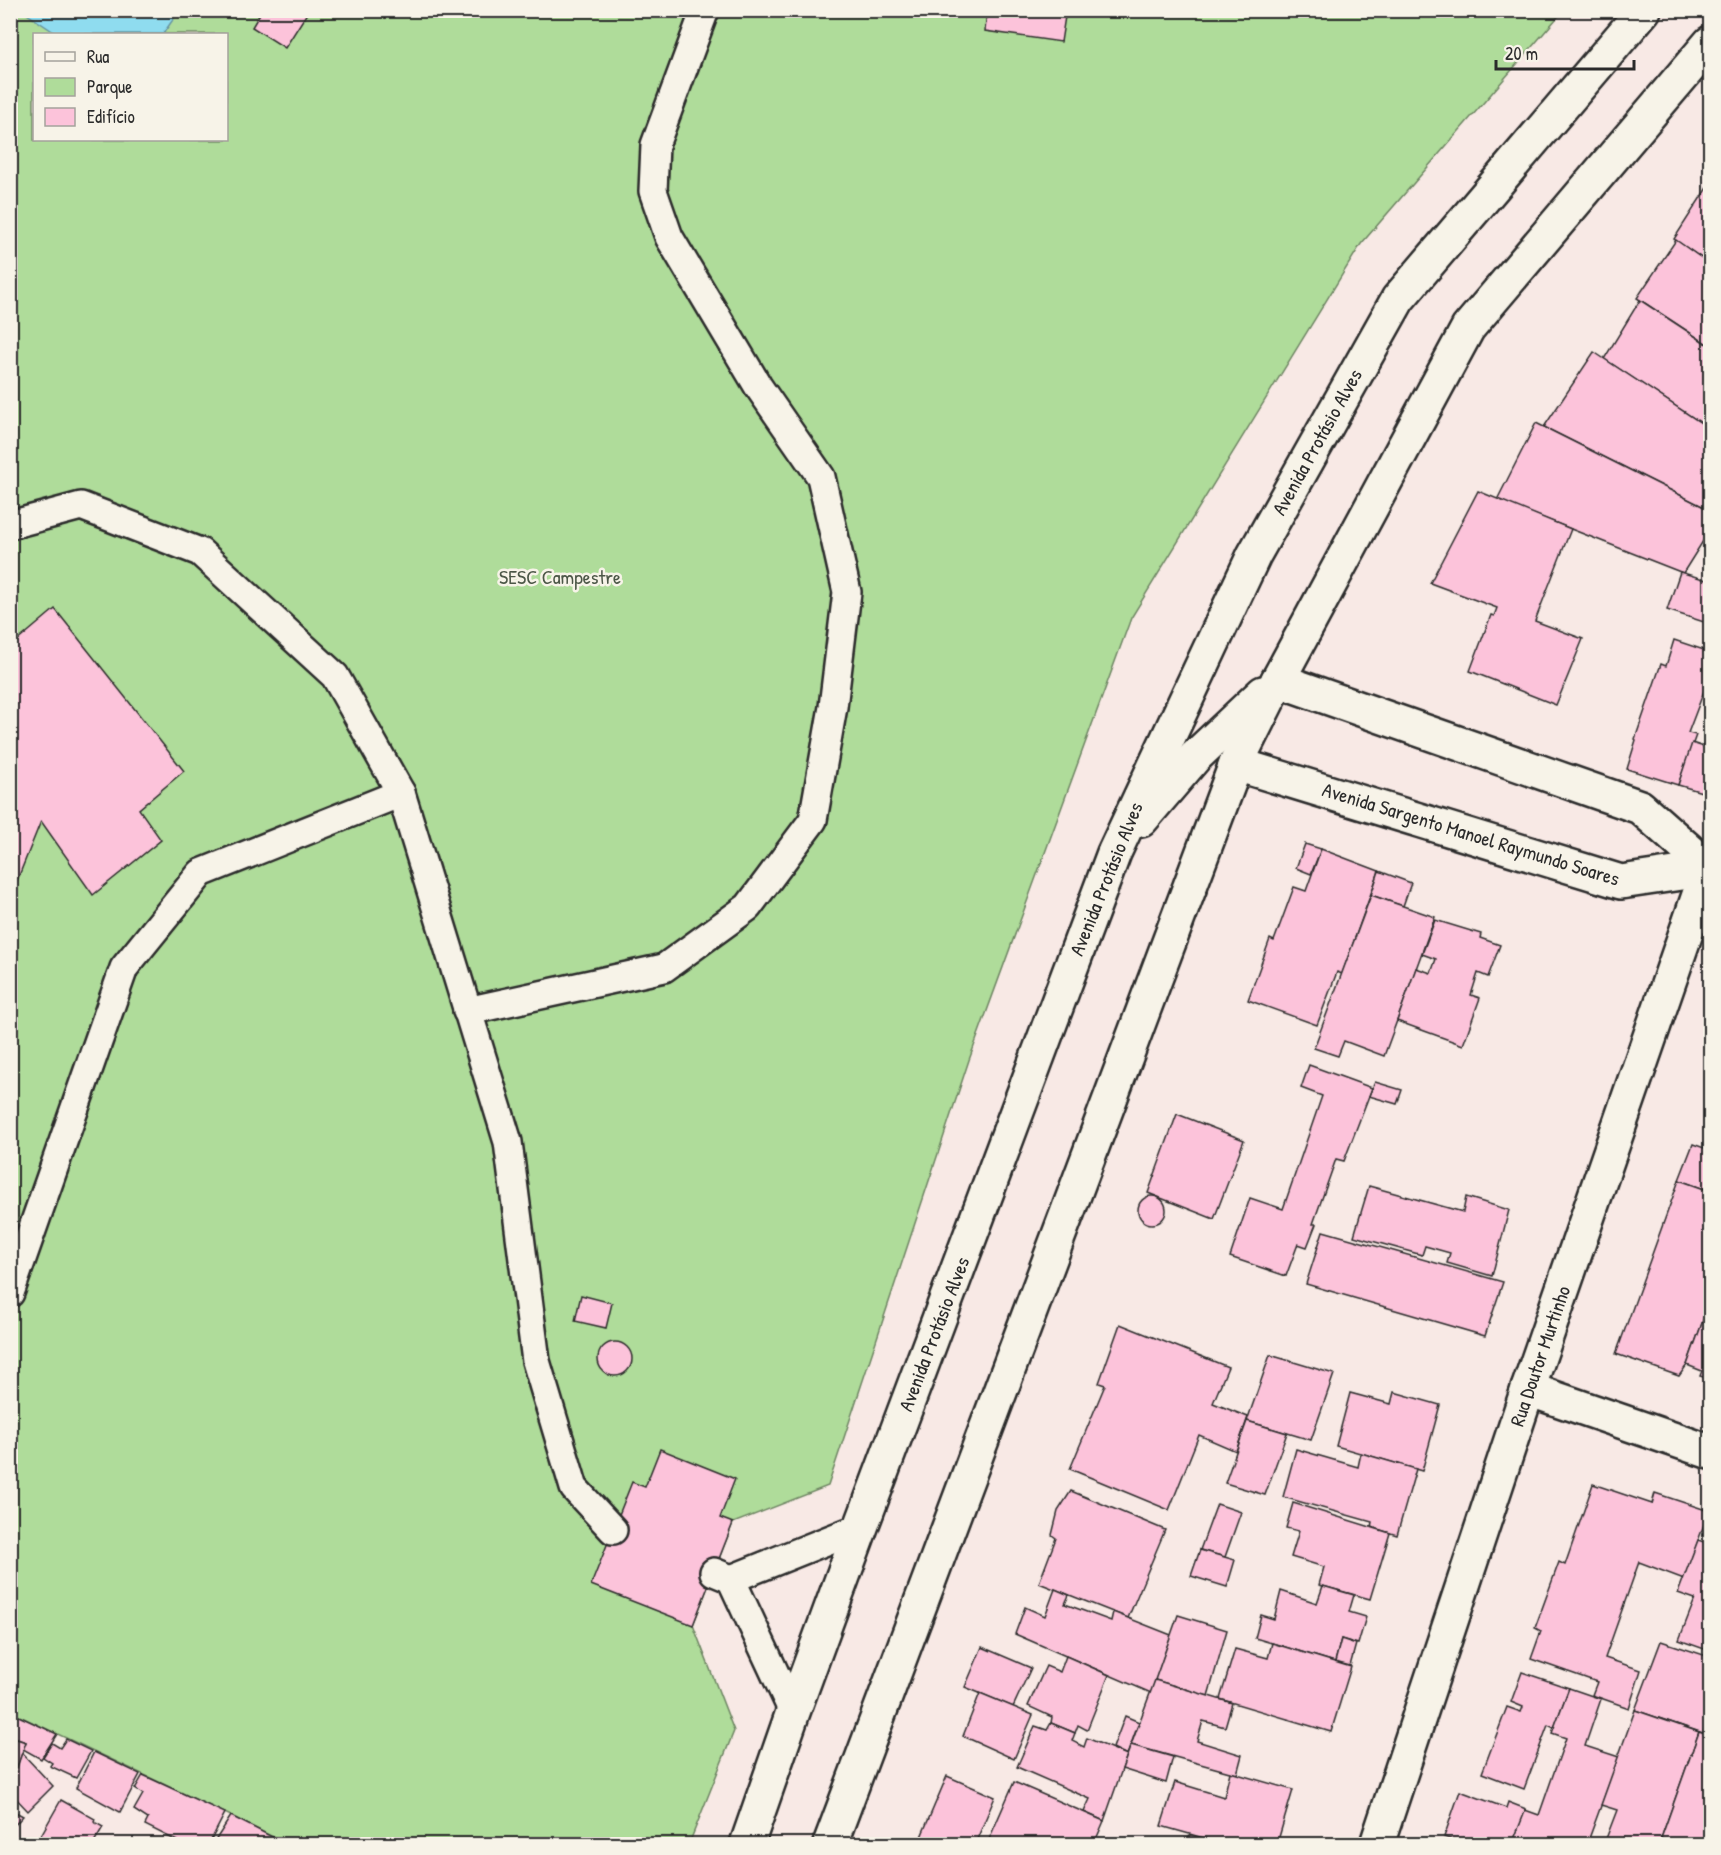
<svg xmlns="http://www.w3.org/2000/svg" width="1721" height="1855" font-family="'Patrick Hand',sans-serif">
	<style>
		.green { fill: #afdc9a; stroke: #6d8462; stroke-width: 1.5; fill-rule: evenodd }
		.water { fill: #8fdcef; stroke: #6795a1; stroke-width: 1.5 }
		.building { fill: #fcc3da; stroke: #2b2b2b; stroke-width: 1.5 }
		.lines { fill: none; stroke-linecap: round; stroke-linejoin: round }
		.service-casing { stroke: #2b2b2b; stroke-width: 32 }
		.minor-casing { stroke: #2b2b2b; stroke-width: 38 }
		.tertiary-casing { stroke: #2b2b2b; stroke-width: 38 }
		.primary-casing { stroke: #2b2b2b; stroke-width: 38 }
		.service { stroke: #f7f3e8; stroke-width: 27 }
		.minor { stroke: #f7f3e8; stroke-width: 33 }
		.tertiary { stroke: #f7f3e8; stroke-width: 33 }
		.primary { stroke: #f7f3e8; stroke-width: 33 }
		.labels { text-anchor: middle; stroke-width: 5; stroke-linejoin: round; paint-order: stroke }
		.street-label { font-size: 20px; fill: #2b2b2b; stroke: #f7f3e8 }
		.park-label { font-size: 20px; fill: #4c5747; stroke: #f7f3e8 }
	</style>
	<rect width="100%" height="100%" fill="#f8e9e5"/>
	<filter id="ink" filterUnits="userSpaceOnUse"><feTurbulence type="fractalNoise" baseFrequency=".0167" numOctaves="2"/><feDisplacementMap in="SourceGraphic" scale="12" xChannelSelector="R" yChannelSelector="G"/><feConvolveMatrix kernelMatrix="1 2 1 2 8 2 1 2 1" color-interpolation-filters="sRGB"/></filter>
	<g filter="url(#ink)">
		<path class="green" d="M 10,11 L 1563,11 L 1361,244 L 1131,618 L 969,1060 L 828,1486 L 733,1523 L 693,1625 L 734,1731 L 689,1844 L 287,1844 L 231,1816 L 11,1712 ZM 34,34 L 226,34 L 226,140 L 34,140 Z"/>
		<path class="water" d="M 25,10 L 179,10 L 179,11 L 163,34 L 57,34 L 24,12 Z"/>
		<g class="building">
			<path d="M 262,10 L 309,10 L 285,48 L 252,27 Z"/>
			<path d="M 987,10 L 1066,10 L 1061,42 L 985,31 Z"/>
			<path d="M 1710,183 L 1710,264 L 1674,239 Z"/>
			<path d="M 1676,240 L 1710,264 L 1710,346 L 1637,298 Z"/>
			<path d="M 1640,300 L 1710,346 L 1710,429 L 1604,359 Z"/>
			<path d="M 1594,352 L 1710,429 L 1710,510 L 1544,427 Z"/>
			<path d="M 1536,423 L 1710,510 L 1710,530 L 1683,573 L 1497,500 Z"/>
			<path d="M 1478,491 L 1571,529 L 1535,621 L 1583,639 L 1556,705 L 1470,671 L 1491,615 L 1494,616 L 1497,608 L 1430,583 Z"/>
			<path d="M 1680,572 L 1710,581 L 1710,624 L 1667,610 Z"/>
			<path d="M 55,609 L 184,771 L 139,809 L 161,840 L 93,895 L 41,821 L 10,898 L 10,647 Z"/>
			<path d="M 1674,640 L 1710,652 L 1710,694 L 1704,691 L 1688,733 L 1696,735 L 1678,785 L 1627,769 L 1636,740 L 1635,739 L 1661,664 L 1666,666 Z"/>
			<path d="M 1692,743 L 1710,749 L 1710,768 L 1702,792 L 1678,785 Z"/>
			<path d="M 1305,844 L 1321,849 L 1311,874 L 1296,868 Z"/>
			<path d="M 1321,849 L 1379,871 L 1342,974 L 1337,972 L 1317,1025 L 1248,1000 L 1270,939 L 1274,941 L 1294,887 L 1306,891 Z"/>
			<path d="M 1379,871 L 1411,883 L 1403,906 L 1371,895 Z"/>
			<path d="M 1371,895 L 1435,917 L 1384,1056 L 1344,1041 L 1338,1056 L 1314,1048 Z"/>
			<path d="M 1435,920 L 1481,934 L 1480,938 L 1500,945 L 1488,977 L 1478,973 L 1471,995 L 1480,998 L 1463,1045 L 1397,1021 L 1416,968 L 1431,973 L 1436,959 L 1422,954 Z"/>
			<path d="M 1309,1065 L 1372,1088 L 1344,1161 L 1336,1159 L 1313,1224 L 1316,1224 L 1307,1247 L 1298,1244 L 1286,1276 L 1230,1257 L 1250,1198 L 1283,1209 L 1322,1096 L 1301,1088 Z"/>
			<path d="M 1375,1082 L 1402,1090 L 1397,1104 L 1369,1096 Z"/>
			<path d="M 1177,1114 L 1244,1140 L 1214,1219 L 1148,1193 Z"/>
			<path d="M 1693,1144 L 1710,1150 L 1710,1191 L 1679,1180 Z"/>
			<path d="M 1679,1180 L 1710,1191 L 1710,1301 L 1687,1365 L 1679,1376 L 1616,1354 Z"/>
			<path d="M 1369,1186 L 1463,1212 L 1466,1197 L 1509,1210 L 1492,1276 L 1447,1263 L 1450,1253 L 1425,1246 L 1422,1255 L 1354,1236 Z"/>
			<circle cx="1152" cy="1210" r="14"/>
			<path d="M 1323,1231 L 1503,1282 L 1485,1336 L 1306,1284 Z"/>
			<path d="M 581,1295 L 612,1303 L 606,1328 L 575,1321 Z"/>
			<path d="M 1710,1301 L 1710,1379 L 1700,1376 L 1702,1371 L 1687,1365 Z"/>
			<path d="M 1120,1324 L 1228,1367 L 1213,1403 L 1248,1417 L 1236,1451 L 1199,1435 L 1169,1510 L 1070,1469 L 1105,1385 L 1099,1383 Z"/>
			<circle cx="615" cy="1359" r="17"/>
			<path d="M 1270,1355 L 1334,1374 L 1311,1440 L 1247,1421 Z"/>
			<path d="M 1394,1392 L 1440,1405 L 1422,1471 L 1336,1446 L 1350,1393 L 1391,1404 Z"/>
			<path d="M 1247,1421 L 1287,1433 L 1265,1495 L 1225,1483 Z"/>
			<path d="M 660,1449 L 735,1479 L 720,1518 L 733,1523 L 693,1625 L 591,1585 L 632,1482 L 645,1487 Z"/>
			<path d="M 1296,1449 L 1358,1467 L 1361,1453 L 1416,1469 L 1397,1535 L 1371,1527 L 1372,1522 L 1283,1497 Z"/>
			<path d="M 1593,1484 L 1652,1504 L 1655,1493 L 1709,1511 L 1684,1579 L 1639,1562 L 1605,1658 L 1641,1670 L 1629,1708 L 1592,1695 L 1597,1682 L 1531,1659 L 1541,1631 L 1535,1628 L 1559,1562 L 1565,1565 Z"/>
			<path d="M 1071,1491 L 1165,1530 L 1128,1618 L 1039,1583 L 1056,1538 L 1052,1535 L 1058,1511 Z"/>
			<path d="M 1293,1503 L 1390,1533 L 1370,1599 L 1319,1585 L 1324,1567 L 1291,1557 L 1299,1531 L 1286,1528 Z"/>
			<path d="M 1217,1504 L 1241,1512 L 1225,1557 L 1200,1550 Z"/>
			<path d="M 1698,1540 L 1710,1544 L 1710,1651 L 1679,1640 L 1695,1599 L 1678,1593 Z"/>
			<path d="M 1200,1550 L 1235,1560 L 1227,1587 L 1191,1576 Z"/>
			<path d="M 1323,1586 L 1354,1595 L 1349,1612 L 1366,1617 L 1358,1644 L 1341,1639 L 1335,1662 L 1255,1638 L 1261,1615 L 1274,1619 L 1281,1591 L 1317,1603 Z"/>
			<path d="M 1055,1589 L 1069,1595 L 1065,1604 L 1111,1621 L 1113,1612 L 1171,1635 L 1151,1693 L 1015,1634 L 1025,1607 L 1045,1616 Z"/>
			<path d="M 1178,1615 L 1227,1630 L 1208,1696 L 1155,1680 Z"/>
			<path d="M 1341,1639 L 1356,1644 L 1350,1666 L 1335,1662 Z"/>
			<path d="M 1661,1641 L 1710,1657 L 1710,1714 L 1703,1733 L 1635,1710 Z"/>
			<path d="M 1272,1643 L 1351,1667 L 1331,1732 L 1220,1699 L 1235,1649 L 1268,1658 Z"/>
			<path d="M 982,1647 L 1031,1668 L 1013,1707 L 965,1687 Z"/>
			<path d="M 1066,1656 L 1109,1675 L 1087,1730 L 1078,1725 L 1075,1733 L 1051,1723 L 1052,1717 L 1028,1706 L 1046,1666 L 1060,1672 Z"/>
			<path d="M 1522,1672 L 1569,1688 L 1554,1728 L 1548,1725 L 1524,1789 L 1482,1773 L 1507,1707 L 1521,1712 L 1523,1707 L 1511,1702 Z"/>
			<path d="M 1155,1680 L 1232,1703 L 1225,1727 L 1203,1721 L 1197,1741 L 1242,1755 L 1237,1774 L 1131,1745 Z"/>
			<path d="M 1569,1688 L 1601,1699 L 1585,1746 L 1619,1757 L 1587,1844 L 1512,1844 L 1525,1810 L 1539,1815 L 1566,1738 L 1552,1733 Z"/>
			<path d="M 980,1693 L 1033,1715 L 1014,1759 L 963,1736 Z"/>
			<path d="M 1635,1710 L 1699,1732 L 1659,1844 L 1604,1844 L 1617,1810 L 1601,1805 Z"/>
			<path d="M 10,1712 L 57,1734 L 41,1759 L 23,1749 L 26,1742 L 11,1737 Z"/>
			<path d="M 1125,1716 L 1139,1722 L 1127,1755 L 1113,1748 Z"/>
			<path d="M 1051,1723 L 1075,1733 L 1072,1741 L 1084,1747 L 1087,1738 L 1127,1755 L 1104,1821 L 1084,1812 L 1090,1799 L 1017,1767 L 1035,1726 L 1047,1730 Z"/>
			<path d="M 1699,1732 L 1710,1736 L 1710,1817 L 1705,1827 L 1710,1828 L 1710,1844 L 1659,1844 Z"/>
			<path d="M 10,1737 L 26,1742 L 15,1773 L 10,1772 Z"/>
			<path d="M 66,1739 L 91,1751 L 76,1778 L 50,1766 L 52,1763 L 43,1757 L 52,1743 L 60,1748 Z"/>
			<path d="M 1131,1745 L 1173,1757 L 1166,1783 L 1122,1769 Z"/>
			<path d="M 94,1752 L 140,1774 L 120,1812 L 76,1788 Z"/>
			<path d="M 22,1753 L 53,1786 L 28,1811 L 10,1792 L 10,1772 L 15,1773 Z"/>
			<path d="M 1230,1772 L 1293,1790 L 1277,1844 L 1225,1844 L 1161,1826 L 1175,1782 L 1224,1797 Z"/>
			<path d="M 143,1775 L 225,1813 L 209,1844 L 183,1844 L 145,1825 L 148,1819 L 134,1810 L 143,1794 L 135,1789 Z"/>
			<path d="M 947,1776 L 995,1797 L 975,1844 L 918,1844 Z"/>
			<path d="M 1014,1782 L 1104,1821 L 1094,1844 L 987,1844 Z"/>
			<path d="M 1460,1791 L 1506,1808 L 1508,1802 L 1526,1809 L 1512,1844 L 1465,1844 L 1444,1837 Z"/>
			<path d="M 61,1800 L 95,1819 L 94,1822 L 103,1827 L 93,1844 L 36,1844 Z"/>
			<path d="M 10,1809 L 23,1816 L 10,1830 Z"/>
			<path d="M 231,1816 L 276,1839 L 273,1844 L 213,1844 Z"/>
			<path d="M 1190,1835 L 1225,1844 L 1187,1844 Z"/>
		</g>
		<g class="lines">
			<g class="service-casing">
				<g id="service">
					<path d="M 10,525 L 81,506 L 200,552 L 335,676 L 401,793 L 508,1142 L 536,1361 L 574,1488 L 613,1530"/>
					<path d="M 467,1011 L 664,968 L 748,907 L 813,820 L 833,707 L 847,592 L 821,477 L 758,386 L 669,237 L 653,191 L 655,145 L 705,10"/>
					<path d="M 10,1293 L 124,968 L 201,873 L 401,793"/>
					<path d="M 714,1572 L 731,1579 L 793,1712"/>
					<path d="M 731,1579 L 861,1527"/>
				</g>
			</g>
			<g class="minor-casing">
				<path id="minor" d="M 1528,1389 L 1710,1452"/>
			</g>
			<g class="tertiary-casing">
				<g id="tertiary">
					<path d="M 1278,680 L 1640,807 L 1710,869"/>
					<path d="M 1236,764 L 1621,882 L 1708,869"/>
					<path d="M 1377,1844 L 1528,1389 L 1708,869"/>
				</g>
			</g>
			<g class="primary-casing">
				<g id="primary">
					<path d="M 1141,820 L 1195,757 L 1263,693"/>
					<path d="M 747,1844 L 793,1712 L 861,1527 L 1114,853 L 1254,555 L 1398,299 L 1644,10"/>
					<path d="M 830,1844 L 1236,764 L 1278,680 L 1468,328 L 1710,43"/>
				</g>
			</g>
			<use href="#service" class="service"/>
			<use href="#minor" class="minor"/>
			<use href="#tertiary" class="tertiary"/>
			<use href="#primary" class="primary"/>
		</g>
	</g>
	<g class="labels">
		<g class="street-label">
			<text transform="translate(1317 442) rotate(-61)" y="7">Avenida Protásio Alves</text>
			<text transform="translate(1471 834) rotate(17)" y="7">Avenida Sargento Manoel Raymundo Soares</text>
			<text transform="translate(1106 879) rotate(-68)" y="7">Avenida Protásio Alves</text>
			<text transform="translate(934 1334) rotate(-69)" y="7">Avenida Protásio Alves</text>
			<text transform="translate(1540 1356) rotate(-71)" y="7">Rua Doutor Murtinho</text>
		</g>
		<g class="park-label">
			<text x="560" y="584">SESC Campestre</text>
		</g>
	</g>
	<rect width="1721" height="1855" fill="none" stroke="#f7f3e8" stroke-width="36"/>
	<rect x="18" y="18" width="1685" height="1819" fill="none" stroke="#2b2b2b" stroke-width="2" filter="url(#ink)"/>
	<rect x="33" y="33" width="195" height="108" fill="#f7f3e8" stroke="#a5a39c" stroke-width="1.5"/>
	<rect x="45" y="52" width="30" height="9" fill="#f7f3e8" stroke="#a5a39c" stroke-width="1.5"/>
	<text x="87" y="63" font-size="18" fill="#2b2b2b">Rua</text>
	<rect x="45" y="78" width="30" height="18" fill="#afdc9a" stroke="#a5a39c" stroke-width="1.5"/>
	<text x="87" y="93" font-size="18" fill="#2b2b2b">Parque</text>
	<rect x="45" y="108" width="30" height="18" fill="#fcc3da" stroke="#a5a39c" stroke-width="1.5"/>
	<text x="87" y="123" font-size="18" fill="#2b2b2b">Edifício</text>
	<path d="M1496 60v9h138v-9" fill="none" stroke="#2b2b2b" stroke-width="3"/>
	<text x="1505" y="60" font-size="18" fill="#2b2b2b" stroke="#f7f3e8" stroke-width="4.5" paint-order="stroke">20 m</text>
</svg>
